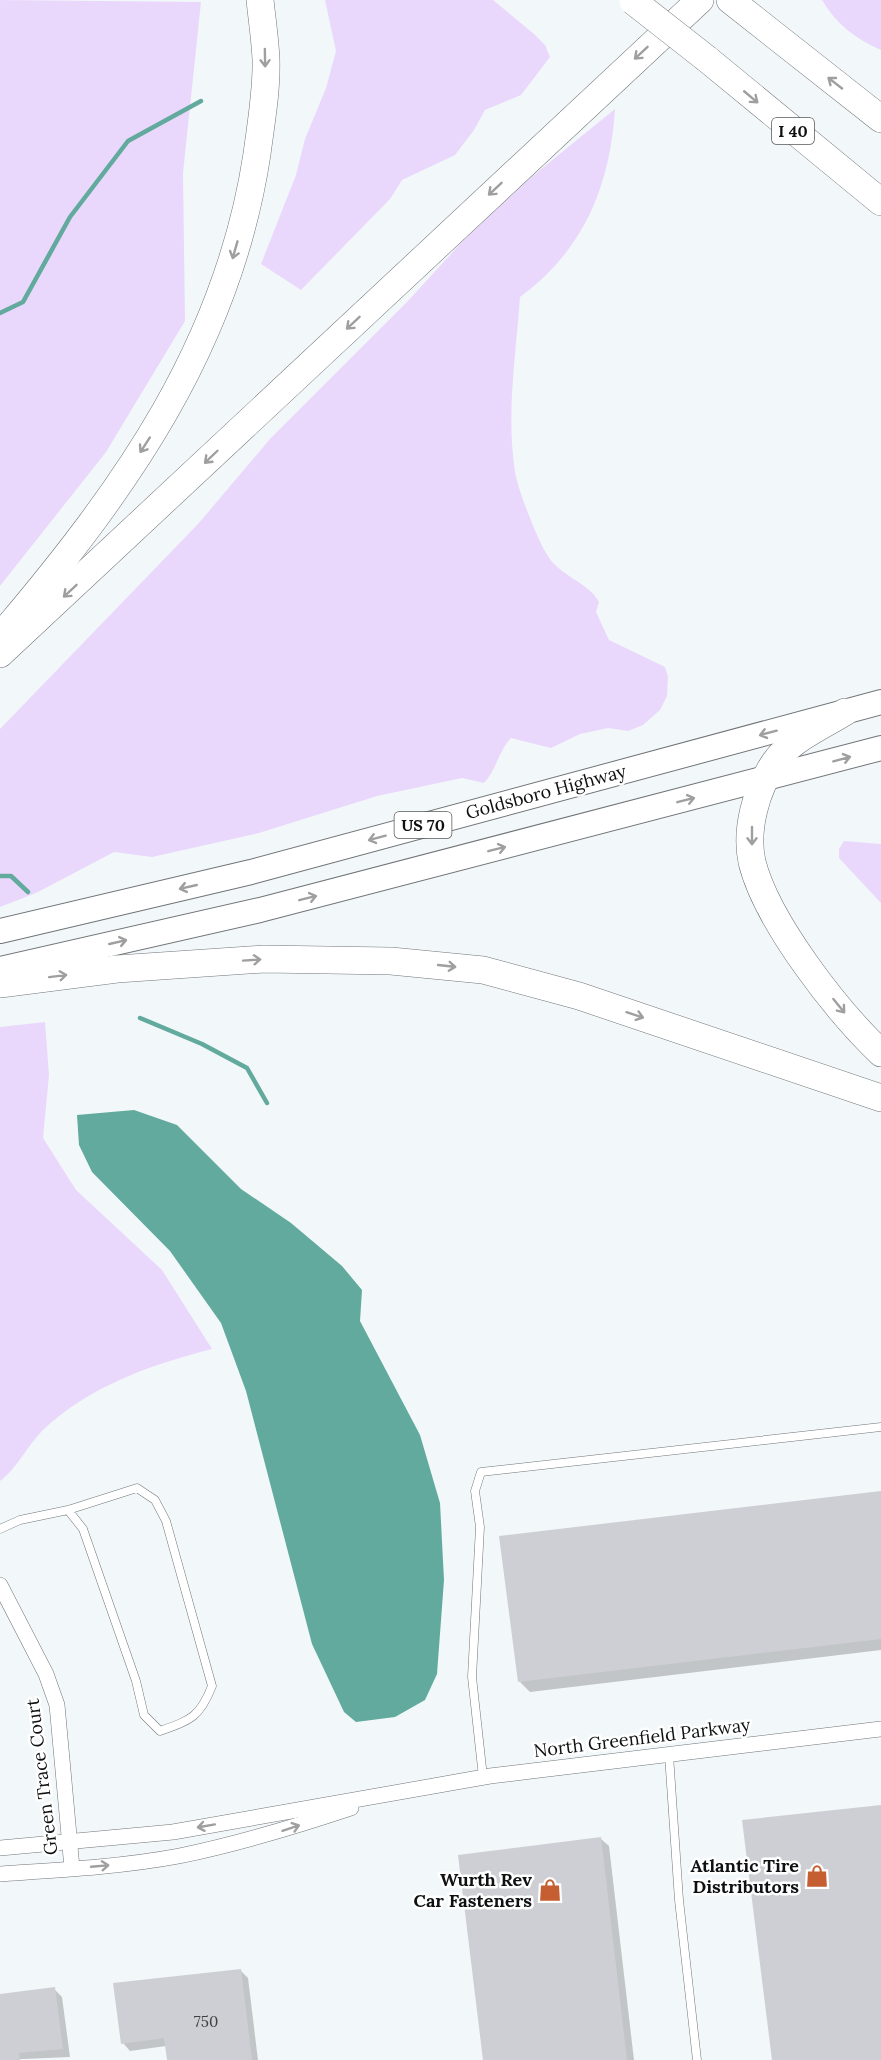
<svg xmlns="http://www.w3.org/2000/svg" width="881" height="2060" font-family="Lora,serif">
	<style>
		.green { fill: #ead8fc }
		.water { fill: #61aa9d }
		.shadow { fill: #0003 }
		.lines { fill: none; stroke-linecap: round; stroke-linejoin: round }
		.stream { stroke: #61aa9d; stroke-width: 4.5 }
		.building { fill: #cecfd4 }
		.service-casing { stroke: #717578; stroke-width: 9 }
		.minor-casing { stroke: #717578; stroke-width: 16 }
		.primary-casing { stroke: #717578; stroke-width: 26 }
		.motorway-casing { stroke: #717578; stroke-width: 28 }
		.service { stroke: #fff; stroke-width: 8 }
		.minor { stroke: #fff; stroke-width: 15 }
		.primary { stroke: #fff; stroke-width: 24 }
		.motorway { stroke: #fff; stroke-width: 27 }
		.motorway-bridge-casing { stroke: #717578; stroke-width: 28; stroke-linecap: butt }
		.motorway-bridge { stroke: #fff; stroke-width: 27 }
		.oneway { stroke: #9f9fa0 }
		.labels { text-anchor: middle; stroke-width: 5; stroke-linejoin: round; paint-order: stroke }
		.number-label { font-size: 15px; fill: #3f4042 }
		.shield { fill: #fff; stroke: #575858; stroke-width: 1.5 }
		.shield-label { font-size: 16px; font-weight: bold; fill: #0f1011 }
		.street-label { font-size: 18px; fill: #0f1011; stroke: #fff }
		.poi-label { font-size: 18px; font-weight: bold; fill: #0f1011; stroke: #fff; text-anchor: end }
	</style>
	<rect width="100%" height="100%" fill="#f2f7fa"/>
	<g class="green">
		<path d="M 0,0 L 201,2 L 183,173 L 185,321 L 106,452 L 0,586 Z"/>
		<path d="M 325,0 L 493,0 L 534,34 L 545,45 L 550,57 L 521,95 L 485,110 L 474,130 L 455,155 L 402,180 L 390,199 L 301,290 L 261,264 L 296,175 L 305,139 L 326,88 L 336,51 Z"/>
		<path d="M 822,0 L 881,0 L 881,50 C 856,39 836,24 822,0 Z"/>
		<path d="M 615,109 C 610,186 584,250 520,297 C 516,354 506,414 515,472 C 518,490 536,536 546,553 C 558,576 589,582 599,602 L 596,612 L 609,640 L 665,667 L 668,677 L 667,696 L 660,710 L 643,725 L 628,731 L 608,728 L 580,734 L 551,748 L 511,738 C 498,752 497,769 484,783 L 462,778 L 377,796 L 259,833 L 152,857 L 114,852 L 36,893 L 0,907 L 0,729 L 198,524 L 270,439 L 407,302 L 462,242 L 529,179 Z"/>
		<path d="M 844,841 L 881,844 L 881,903 L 839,858 L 839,849 Z"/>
		<path d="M 45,1022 L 49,1075 L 43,1138 L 76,1190 L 162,1270 L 212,1349 C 150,1365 89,1386 42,1431 C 28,1445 15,1471 0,1481 L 0,1027 Z"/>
	</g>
	<path class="water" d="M 134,1110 L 177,1125 L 241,1189 L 291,1223 L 342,1266 L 362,1290 L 360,1321 L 420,1435 L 440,1503 L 444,1580 L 437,1674 L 425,1700 L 395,1717 L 356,1722 L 344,1712 L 312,1644 L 246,1391 L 221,1323 L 170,1251 L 92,1172 L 79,1145 L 77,1115 Z"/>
	<g class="shadow">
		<path d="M 881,1492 L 881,1650 L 530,1692 L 520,1682 Z"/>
		<path d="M 601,1839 L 609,1846 L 634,2060 L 484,2060 Z"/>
		<path d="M 240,1970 L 248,1978 L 258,2060 L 168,2060 L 166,2046 L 130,2051 L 123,2043 Z"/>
		<path d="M 54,1989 L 62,1997 L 70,2057 L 0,2060 L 0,1996 Z"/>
	</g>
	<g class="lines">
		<g class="stream">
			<path d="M 0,313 L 23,302 L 70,217 L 128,141 L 201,101"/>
			<path d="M 0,876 L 11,876 L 28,892"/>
			<path d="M 140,1018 L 202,1044 L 247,1068 L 267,1103"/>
		</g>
	</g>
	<g class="building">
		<path d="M 881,1491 L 881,1639 L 518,1682 L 499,1536 Z"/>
		<path d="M 881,1805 L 881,2060 L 772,2060 L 742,1820 Z"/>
		<path d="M 601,1837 L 627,2060 L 483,2060 L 458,1855 Z"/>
		<path d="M 241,1969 L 252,2060 L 167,2060 L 164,2038 L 121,2044 L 113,1983 Z"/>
		<path d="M 55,1987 L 63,2049 L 19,2053 L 20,2060 L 0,2060 L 0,1994 Z"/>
	</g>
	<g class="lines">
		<g class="service-casing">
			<g id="service">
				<path d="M 0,1529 L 20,1520 L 68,1510 L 137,1488 L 155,1500 L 166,1521 L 212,1686 C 200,1717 191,1720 160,1731 L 144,1715 L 136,1681 L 83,1529 L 68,1510"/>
				<path d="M 669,1755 L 679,1900 L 697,2060"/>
				<path d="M 483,1777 L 472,1677 L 480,1527 L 475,1491 L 481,1472 L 881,1427"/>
			</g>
		</g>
		<g class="minor-casing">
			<g id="minor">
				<path d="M 0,1585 L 46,1674 L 57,1705 L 72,1868"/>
				<path d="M 0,1848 L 173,1832 L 490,1776 L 881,1729"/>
				<path d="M 0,1874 C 59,1870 120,1867 179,1856 C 238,1844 294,1827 351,1808"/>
			</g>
		</g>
		<g class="primary-casing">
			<g id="primary">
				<path d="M 0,931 L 251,872 L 881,702"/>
				<path d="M 0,969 L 260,910 L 881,748"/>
			</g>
		</g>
		<g class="motorway-casing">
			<g id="motorway">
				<path d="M 730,0 L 881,119"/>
				<path d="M 707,59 L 881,202"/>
				<path d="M 4,632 C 126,488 228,345 257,154 C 261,123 267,90 266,59 C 265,39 262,19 260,0"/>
				<path d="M 0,654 L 700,0"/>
				<path d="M 845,712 C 822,726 790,740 775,762 C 756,789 745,830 752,862 C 767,922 837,1011 881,1053"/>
				<path d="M 0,984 L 117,969 L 264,959 L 391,961 L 483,970 L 579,996 L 881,1098"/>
			</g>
		</g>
		<use href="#service" class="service"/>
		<use href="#minor" class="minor"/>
		<use href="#primary" class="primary"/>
		<use href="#motorway" class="motorway"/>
		<g class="motorway-bridge-casing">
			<path id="motorway-bridge" d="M 633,1 L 707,59"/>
		</g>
		<use href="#motorway-bridge" class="motorway-bridge"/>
	</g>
	<defs><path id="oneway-shaft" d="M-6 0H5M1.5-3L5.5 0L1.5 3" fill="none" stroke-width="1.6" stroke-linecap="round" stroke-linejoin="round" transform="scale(1.5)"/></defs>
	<g class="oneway">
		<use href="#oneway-shaft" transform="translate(641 53) rotate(137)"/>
		<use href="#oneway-shaft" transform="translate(265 58) rotate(89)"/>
		<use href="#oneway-shaft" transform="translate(835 83) rotate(-142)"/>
		<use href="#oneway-shaft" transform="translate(751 97) rotate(40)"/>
		<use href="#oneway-shaft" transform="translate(495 189) rotate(137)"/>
		<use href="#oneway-shaft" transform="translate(235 250) rotate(106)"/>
		<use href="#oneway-shaft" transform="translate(353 323) rotate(137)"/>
		<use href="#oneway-shaft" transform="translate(145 445) rotate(123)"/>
		<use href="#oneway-shaft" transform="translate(211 457) rotate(136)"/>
		<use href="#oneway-shaft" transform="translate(70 591) rotate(137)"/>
		<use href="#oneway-shaft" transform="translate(768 733) rotate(165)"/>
		<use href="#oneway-shaft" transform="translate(842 759) rotate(-15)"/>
		<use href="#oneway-shaft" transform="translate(686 800) rotate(-14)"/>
		<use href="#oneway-shaft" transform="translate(752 836) rotate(90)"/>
		<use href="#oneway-shaft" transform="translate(377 838) rotate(165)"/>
		<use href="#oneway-shaft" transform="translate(497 849) rotate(-14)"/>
		<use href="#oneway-shaft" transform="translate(188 887) rotate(167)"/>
		<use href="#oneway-shaft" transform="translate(308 898) rotate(-14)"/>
		<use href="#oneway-shaft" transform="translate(118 942) rotate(-13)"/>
		<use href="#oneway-shaft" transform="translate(252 960) rotate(-4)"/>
		<use href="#oneway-shaft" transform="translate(447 966) rotate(6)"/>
		<use href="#oneway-shaft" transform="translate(58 976) rotate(-7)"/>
		<use href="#oneway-shaft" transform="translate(839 1006) rotate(51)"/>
		<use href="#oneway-shaft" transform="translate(635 1015) rotate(18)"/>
		<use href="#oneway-shaft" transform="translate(206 1826) rotate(170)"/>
		<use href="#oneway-shaft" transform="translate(291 1828) rotate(-18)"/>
		<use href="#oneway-shaft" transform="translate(100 1866) rotate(-5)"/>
	</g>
	<defs>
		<g id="shop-bare" transform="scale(1.8)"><path d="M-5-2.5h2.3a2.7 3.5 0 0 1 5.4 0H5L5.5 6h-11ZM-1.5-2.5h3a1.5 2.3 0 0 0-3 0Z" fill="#c55e30" stroke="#fff" stroke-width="2.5" paint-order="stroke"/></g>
	</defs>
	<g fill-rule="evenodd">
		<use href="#shop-bare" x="817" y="1876"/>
		<use href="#shop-bare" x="550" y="1890"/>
	</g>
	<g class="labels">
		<g class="number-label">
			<text x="206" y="2027">750</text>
		</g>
		<g class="shield">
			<rect x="772" y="118" width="42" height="26" rx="4.5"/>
			<rect x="394.5" y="812" width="57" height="26" rx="4.5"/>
		</g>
		<g class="shield-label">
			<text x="793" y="137">I 40</text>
			<text x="423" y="831">US 70</text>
		</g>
		<g class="street-label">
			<text transform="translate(546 792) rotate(-15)" y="6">Goldsboro Highway</text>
			<text transform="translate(642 1738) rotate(-7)" y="6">North Greenfield Parkway</text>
			<text transform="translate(42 1777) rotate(-97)" y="6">Green Trace Court</text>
		</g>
		<g class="poi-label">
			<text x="799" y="1872">Atlantic Tire<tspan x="799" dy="21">Distributors</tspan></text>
			<text x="532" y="1886">Wurth Rev<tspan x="532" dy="21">Car Fasteners</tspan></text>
		</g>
	</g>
</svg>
